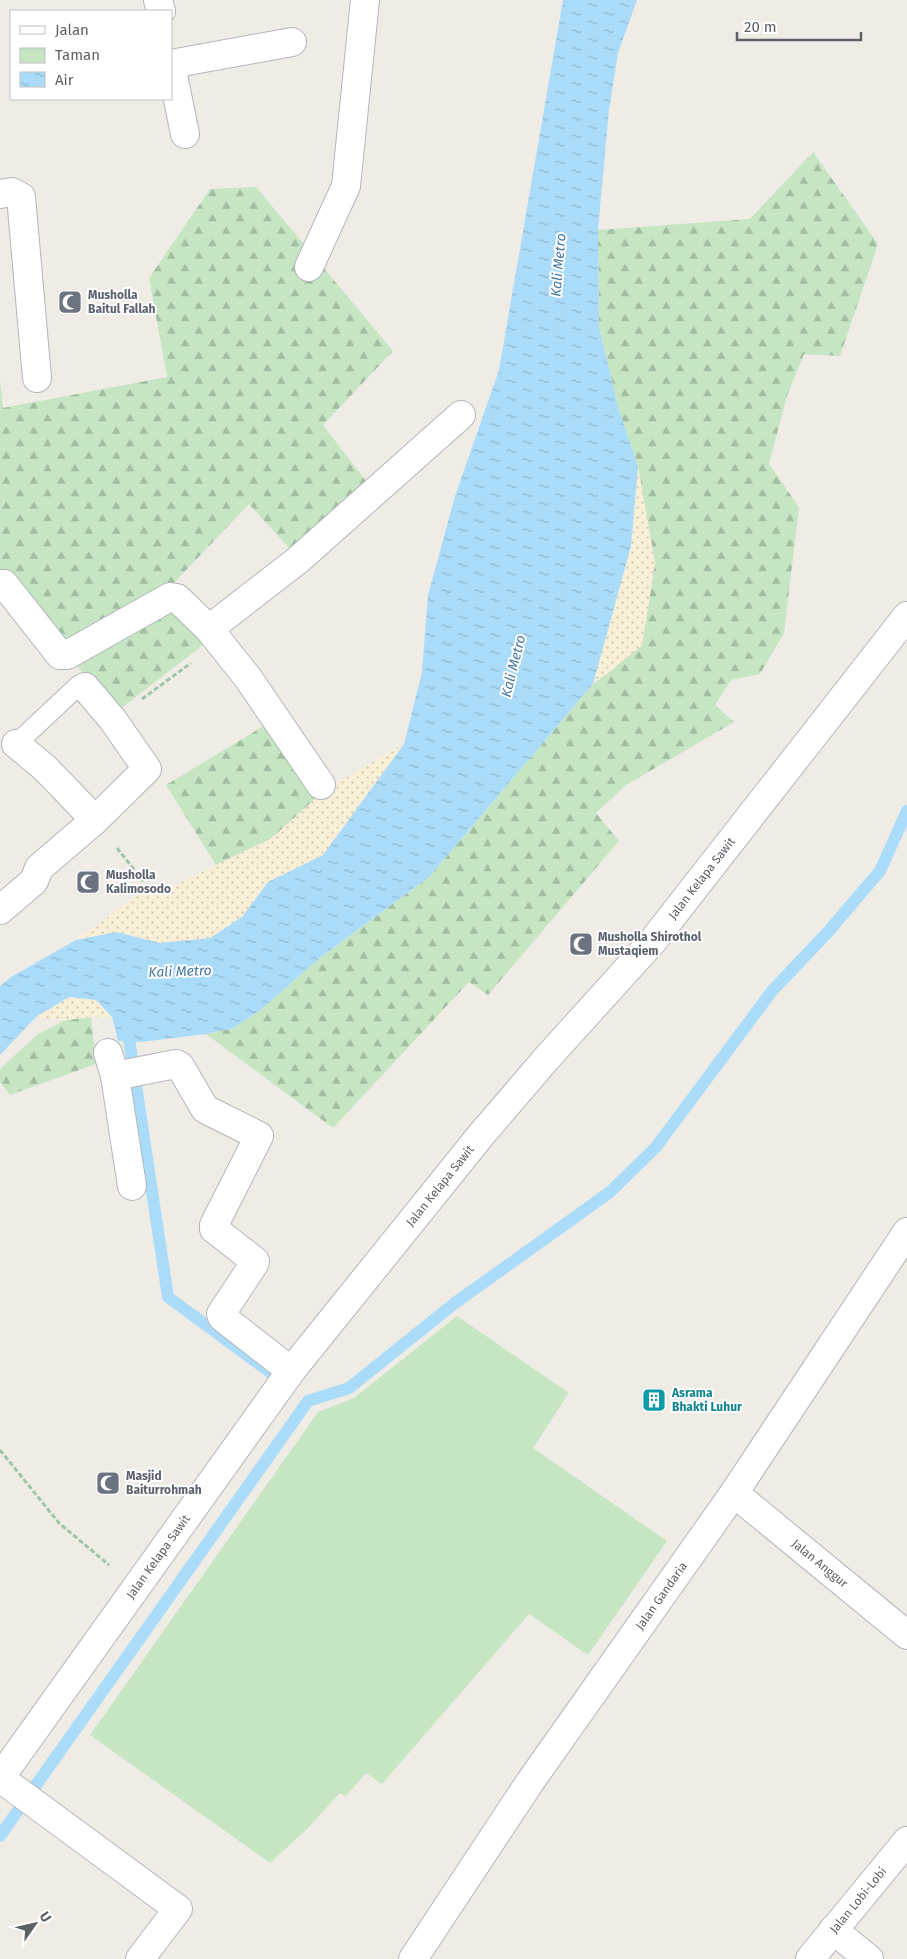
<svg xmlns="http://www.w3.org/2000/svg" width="907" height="1959" font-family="'Fira Sans',sans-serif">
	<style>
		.green { fill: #c5e5c3 }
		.forest { fill: url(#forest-firs) }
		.sand { fill: url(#sand-dots) }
		.water { fill: url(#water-ripples) }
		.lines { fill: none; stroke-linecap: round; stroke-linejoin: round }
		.stream { stroke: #aadcfa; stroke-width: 12 }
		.service-casing { stroke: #b3b6b9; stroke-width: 21 }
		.minor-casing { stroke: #b3b6b9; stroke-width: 30 }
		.path { stroke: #9dc6a6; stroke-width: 3; stroke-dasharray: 5 2.5; stroke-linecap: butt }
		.service { stroke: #fff; stroke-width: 19 }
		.minor { stroke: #fff; stroke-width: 28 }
		.labels { text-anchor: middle; stroke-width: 4; stroke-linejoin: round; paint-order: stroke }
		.worship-label { font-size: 12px; font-weight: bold; fill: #5b616d; stroke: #fff; text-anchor: start }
		.street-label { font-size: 12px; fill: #5d6165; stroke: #fff }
		.culture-label { font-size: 12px; font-weight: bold; fill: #0d838f; stroke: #fff; text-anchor: start }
		.water-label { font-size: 14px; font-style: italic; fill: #4478a3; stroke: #fff }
	</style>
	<defs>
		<pattern id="forest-firs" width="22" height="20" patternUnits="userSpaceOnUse" patternTransform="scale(1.25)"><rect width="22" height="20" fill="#c5e5c3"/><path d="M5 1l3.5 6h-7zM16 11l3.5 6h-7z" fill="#a3bda2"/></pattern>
		<pattern id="sand-dots" width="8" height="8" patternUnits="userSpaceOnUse" patternTransform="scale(1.25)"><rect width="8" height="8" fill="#f9efd7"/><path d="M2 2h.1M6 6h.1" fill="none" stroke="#cdc5b2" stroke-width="1.8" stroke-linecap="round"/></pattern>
		<pattern id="water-ripples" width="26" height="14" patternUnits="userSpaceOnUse" patternTransform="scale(1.25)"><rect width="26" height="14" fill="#aadcfa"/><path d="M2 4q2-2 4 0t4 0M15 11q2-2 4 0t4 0" fill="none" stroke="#8eb6ce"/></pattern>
	</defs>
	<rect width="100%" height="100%" fill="#efece6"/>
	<path class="green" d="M 457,1316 L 569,1393 L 533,1448 L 667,1541 L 588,1655 L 529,1614 L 382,1784 L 366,1773 L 346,1796 L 340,1793 L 306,1830 L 270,1863 L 90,1735 L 318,1412 L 354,1398 Z"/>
	<g class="forest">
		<path d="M 813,152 L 878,244 L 840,356 L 804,354 L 787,396 L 769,464 L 799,507 L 784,633 L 760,674 L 731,680 L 715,705 L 734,722 L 626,785 L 596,813 L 619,841 L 488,995 L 469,982 L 333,1128 L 206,1034 L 233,1028 L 258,1012 L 321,957 L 429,877 L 593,684 L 616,667 L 655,563 L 638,467 L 618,407 L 599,327 L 598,230 L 750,219 Z"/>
		<path d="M 256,187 L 393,351 L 323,425 L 366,481 L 291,550 L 249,504 L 171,586 L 70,644 L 0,575 L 0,380 L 3,408 L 167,377 L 149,278 L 210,189 Z"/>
		<path d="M 170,608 L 208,641 L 119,710 L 72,661 Z"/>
		<path d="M 267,724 L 315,799 L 272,838 L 216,865 L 166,785 Z"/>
		<path d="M 91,1017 L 96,1064 L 10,1095 L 0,1082 L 0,1069 L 38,1034 L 66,1020 Z"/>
	</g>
	<g class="sand">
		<path d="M 638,467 L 655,563 L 642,646 L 593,684 L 631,546 Z"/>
		<path d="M 404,744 L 323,855 L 268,882 L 242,917 L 210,938 L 160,943 L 116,932 L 76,940 L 141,892 L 177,884 L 272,838 L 326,789 Z"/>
		<path d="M 69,997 L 96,1000 L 112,1017 L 91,1017 L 66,1020 L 36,1017 Z"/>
	</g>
	<path class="water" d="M 563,0 L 637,0 L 618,53 L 609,110 L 598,230 L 599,327 L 618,407 L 638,467 L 631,546 L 593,684 L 429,877 L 321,957 L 258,1012 L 233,1028 L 206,1034 L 141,1042 L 118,1041 L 112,1017 L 96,1000 L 69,997 L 36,1017 L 0,1055 L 0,986 L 11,977 L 76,940 L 116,932 L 160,943 L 210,938 L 242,917 L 268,882 L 323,855 L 404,744 L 422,672 L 428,595 L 455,496 L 499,370 Z"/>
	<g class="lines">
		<g class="stream">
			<path d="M 127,1026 L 168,1297 L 274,1375"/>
			<path d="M 0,1836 L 308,1401 L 349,1388 L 455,1303 L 610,1192 L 656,1147 L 772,991 L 827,933 L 880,871 L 907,811"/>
		</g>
		<g class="service-casing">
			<path id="service" d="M 16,744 L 79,685 L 85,687"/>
		</g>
		<g class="minor-casing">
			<g id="minor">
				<path d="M 158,0 L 161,11"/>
				<path d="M 171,64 L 292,42"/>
				<path d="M 171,65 L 185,134"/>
				<path d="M 0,194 L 12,192 L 21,197 L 37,378"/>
				<path d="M 309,267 L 346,186 L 365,0"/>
				<path d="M 0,584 L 4,584 L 60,655 L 67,655 L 170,597 L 177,598 L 209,629 L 248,678 L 321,785"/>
				<path d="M 209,629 L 298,560 L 461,415"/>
				<path d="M 16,744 L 45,768 L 95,820"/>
				<path d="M 0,910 L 34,881 L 39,868 L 95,820 L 147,769 L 113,720 L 85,687"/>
				<path d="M 108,1053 L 115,1076 L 132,1186"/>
				<path d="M 115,1076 L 176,1064 L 180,1066 L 205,1109 L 259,1136 L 214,1225 L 214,1229 L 255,1261 L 254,1264 L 221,1314 L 222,1317 L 291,1371"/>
				<path id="s1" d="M 734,1493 L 907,1635"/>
				<path id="s2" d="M 0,1778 L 291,1371 L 481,1135 L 547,1058 L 652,942 L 907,616"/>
				<path d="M 0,1778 L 178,1909 L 140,1959"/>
				<path d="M 833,1930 L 869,1959"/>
				<path id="s3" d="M 413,1959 L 530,1782 L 734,1493 L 907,1232"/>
				<path id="s4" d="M 810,1959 L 907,1841"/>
			</g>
		</g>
		<g class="path">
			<path d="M 142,699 L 191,663"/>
			<path d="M 117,848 L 144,882"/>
			<path d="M 0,1450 L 59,1523 L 109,1565"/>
		</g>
		<use href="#service" class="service"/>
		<use href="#minor" class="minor"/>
	</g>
	<defs>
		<g id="mosque-square" transform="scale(1.25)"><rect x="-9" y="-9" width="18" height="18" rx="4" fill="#6b7280" stroke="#fff"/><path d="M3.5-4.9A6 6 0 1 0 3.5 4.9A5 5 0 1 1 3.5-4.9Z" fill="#fff"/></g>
		<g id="building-square" transform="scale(1.25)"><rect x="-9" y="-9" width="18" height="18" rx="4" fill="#0f9aa8" stroke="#fff"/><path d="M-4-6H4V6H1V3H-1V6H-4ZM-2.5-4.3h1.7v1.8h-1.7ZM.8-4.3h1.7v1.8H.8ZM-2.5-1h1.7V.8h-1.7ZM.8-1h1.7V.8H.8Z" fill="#fff"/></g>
	</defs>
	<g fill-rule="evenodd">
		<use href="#mosque-square" x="70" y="302"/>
		<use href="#mosque-square" x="88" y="882"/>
		<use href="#mosque-square" x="581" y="944"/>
		<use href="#building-square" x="654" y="1400"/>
		<use href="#mosque-square" x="108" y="1483"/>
	</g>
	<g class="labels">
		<g class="worship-label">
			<text x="88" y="299">Musholla<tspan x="88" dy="14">Baitul Fallah</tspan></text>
			<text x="106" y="879">Musholla<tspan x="106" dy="14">Kalimosodo</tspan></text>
			<text x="598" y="941">Musholla Shirothol<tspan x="598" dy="14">Mustaqiem</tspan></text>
			<text x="126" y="1480">Masjid<tspan x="126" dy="14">Baiturrohmah</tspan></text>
		</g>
		<g class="street-label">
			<text dy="4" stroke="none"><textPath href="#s2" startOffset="1142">Jalan Kelapa Sawit</textPath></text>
			<text dy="4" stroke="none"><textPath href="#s2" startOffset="738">Jalan Kelapa Sawit</textPath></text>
			<text dy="4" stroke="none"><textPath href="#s2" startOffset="272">Jalan Kelapa Sawit</textPath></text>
			<text dy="4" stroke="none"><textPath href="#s1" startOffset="111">Jalan Anggur</textPath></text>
			<text dy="4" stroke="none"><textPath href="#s3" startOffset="440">Jalan Gandaria</textPath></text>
			<text dy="4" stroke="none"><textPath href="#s4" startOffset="76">Jalan Lobi-Lobi</textPath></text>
		</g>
		<g class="culture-label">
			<text x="672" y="1397">Asrama<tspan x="672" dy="14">Bhakti Luhur</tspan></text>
		</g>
		<g class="water-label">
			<text transform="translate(558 265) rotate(-85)" y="5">Kali Metro</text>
			<text transform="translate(513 666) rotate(-76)" y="5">Kali Metro</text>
			<text transform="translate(180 971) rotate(-2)" y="5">Kali Metro</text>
		</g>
	</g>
	<rect x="10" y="10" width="162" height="90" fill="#ffffff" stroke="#bec0c1"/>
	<rect x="20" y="26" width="25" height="8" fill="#ffffff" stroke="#bec0c1"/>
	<text x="55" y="35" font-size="15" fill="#5d6165">Jalan</text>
	<rect x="20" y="48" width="25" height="15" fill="#c5e5c3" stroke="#bec0c1"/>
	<text x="55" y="60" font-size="15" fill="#5d6165">Taman</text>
	<rect x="20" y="72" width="25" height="15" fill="url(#water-ripples)" stroke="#bec0c1"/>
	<text x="55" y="85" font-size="15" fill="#5d6165">Air</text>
	<g transform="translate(35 1924) rotate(56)" stroke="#ffffff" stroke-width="4" paint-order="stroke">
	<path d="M0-4L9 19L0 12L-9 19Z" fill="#5d6165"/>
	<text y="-8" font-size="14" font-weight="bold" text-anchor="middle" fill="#5d6165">U</text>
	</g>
	<path d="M737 32v8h124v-8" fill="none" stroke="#5d6165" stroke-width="2.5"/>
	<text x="744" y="32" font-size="15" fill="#5d6165" stroke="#ffffff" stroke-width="4" paint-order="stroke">20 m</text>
</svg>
